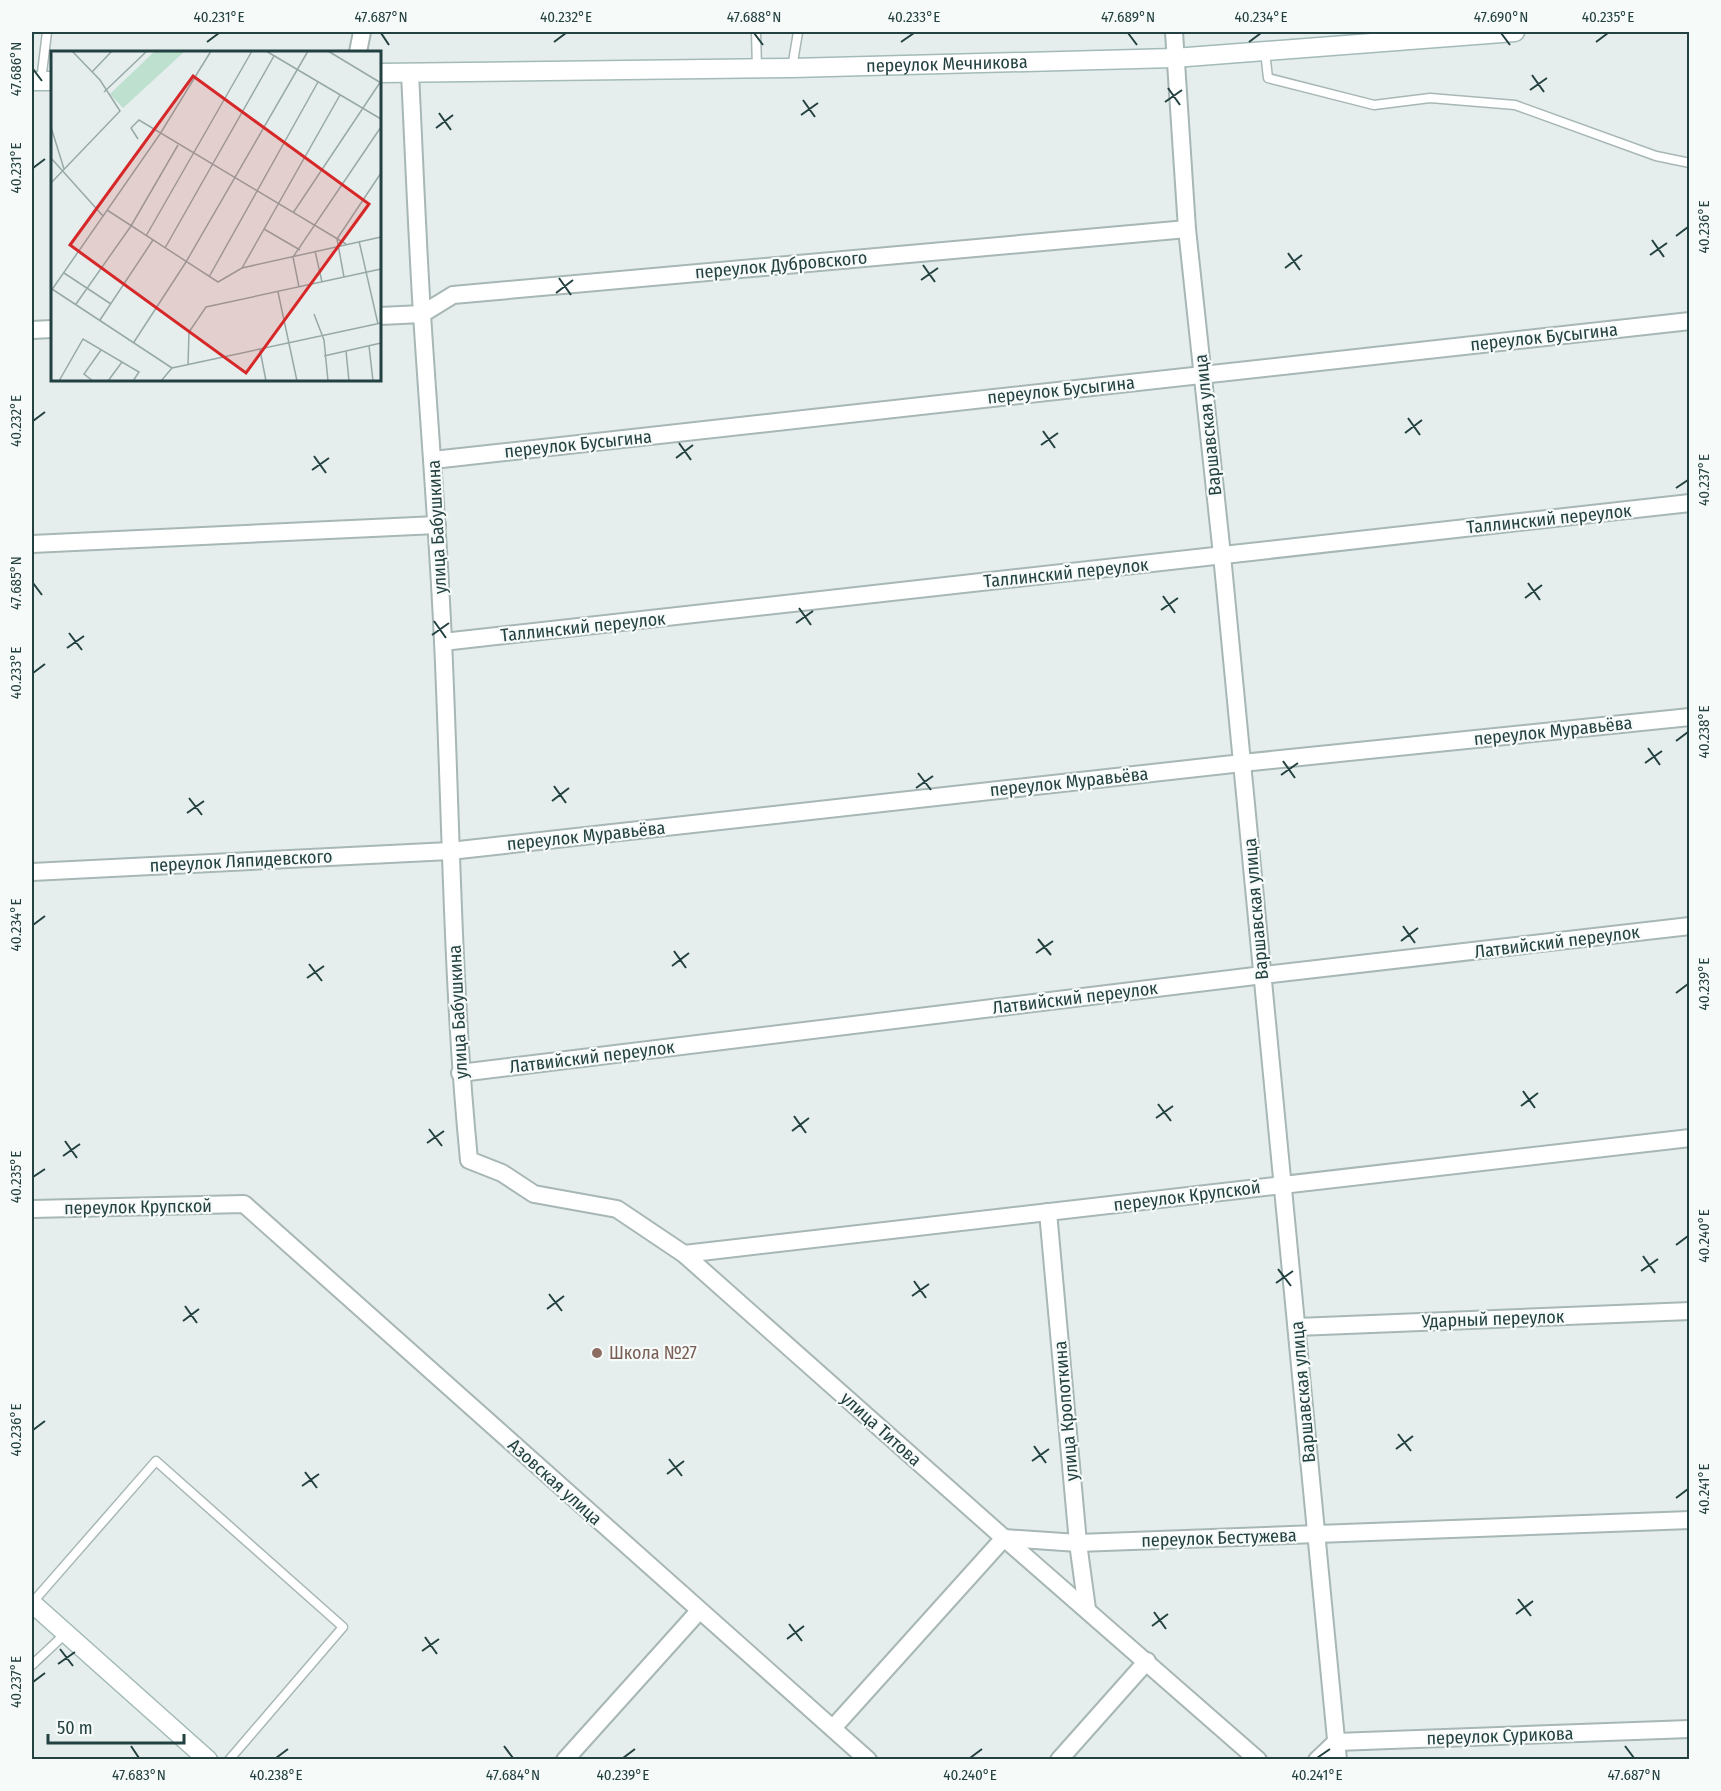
<svg xmlns="http://www.w3.org/2000/svg" width="1721" height="1791" font-family="'Fira Sans Condensed',sans-serif">
	<style>
		.lines { fill: none; stroke-linecap: round; stroke-linejoin: round }
		.lane-casing { stroke: #a7b7b5; stroke-width: 11 }
		.street-casing { stroke: #a7b7b5; stroke-width: 20 }
		.secondary-casing { stroke: #a3bab8; stroke-width: 21 }
		.lane { stroke: #fff; stroke-width: 8 }
		.street { stroke: #fff; stroke-width: 16 }
		.secondary { stroke: #fff; stroke-width: 18 }
		.ticks { fill: none; stroke: #234140; stroke-width: 2 }
		.education-dot { fill: #8d6e63; stroke: #f6faf9; stroke-width: 2 }
		.labels { text-anchor: middle; stroke-width: 4.5; stroke-linejoin: round; paint-order: stroke }
		.street-label { font-size: 18px; fill: #234140; stroke: #f6faf9 }
		.education-label { font-size: 18px; fill: #785e54; stroke: #f6faf9; text-anchor: start }
		.inset-road { fill: none; stroke: #97a9a7; stroke-width: 1.5 }
		.view { fill: #d62828; fill-opacity: 0.15; stroke: #d62828; stroke-width: 3 }
		.inset-edge { fill: none; stroke: #234140; stroke-width: 3 }
		.neatline { fill: none; stroke: #234140; stroke-width: 2 }
		.ticks-label { font-size: 15px; text-anchor: middle; fill: #234140 }
	</style>
	<rect width="100%" height="100%" fill="#e5eeec"/>
	<g class="lines">
		<g class="lane-casing">
			<g id="lane">
				<path d="M 756,32 L 757,68"/>
				<path d="M 1265,51 L 1268,78 L 1374,105 L 1430,98 L 1515,105 L 1656,156 L 1690,163"/>
				<path d="M 792,68 L 798,32"/>
				<path d="M 41,81 L 47,32"/>
				<path d="M 32,1603 L 156,1461 L 343,1627 L 229,1760"/>
				<path d="M 32,1665 L 65,1634"/>
			</g>
		</g>
		<g class="street-casing">
			<g id="street">
				<path d="M 1174,32 L 1187,229 L 1222,555 L 1338,1760"/>
				<path d="M 358,52 L 362,32"/>
				<path d="M 410,73 C 414,154 417,234 422,314 C 429,423 438,532 443,641 C 451,814 452,988 469,1160 L 502,1173 L 534,1194 L 617,1209 L 684,1254 L 1004,1538 L 1258,1760"/>
				<path d="M 380,316 L 422,314 L 453,295 L 1187,229"/>
				<path d="M 32,330 L 52,329"/>
				<path d="M 433,460 L 1690,321"/>
				<path d="M 32,544 L 437,525"/>
				<path d="M 443,642 L 1690,503"/>
				<path d="M 32,872 L 450,851 L 1242,763 L 1690,717"/>
				<path d="M 460,1073 L 1263,975 L 1690,926"/>
				<path d="M 32,1209 L 244,1204 L 868,1760"/>
				<path d="M 1048,1212 L 1078,1543 L 1087,1609"/>
				<path d="M 684,1254 L 1690,1138"/>
				<path d="M 1297,1327 L 1690,1311"/>
				<path d="M 833,1728 L 1004,1538 L 1078,1543 L 1690,1520"/>
				<path d="M 565,1760 L 699,1611"/>
				<path d="M 1059,1760 L 1147,1661"/>
				<path d="M 1317,1760 L 1336,1742 L 1690,1729"/>
			</g>
		</g>
		<g class="secondary-casing">
			<g id="secondary">
				<path id="s1" d="M 380,73 L 792,68 L 1174,58 L 1515,32"/>
				<path d="M 32,81 L 52,81"/>
				<path d="M 32,1603 L 208,1760"/>
			</g>
		</g>
		<use href="#lane" class="lane"/>
		<use href="#street" class="street"/>
		<use href="#secondary" class="secondary"/>
	</g>
	<path class="ticks" d="M 381,33 L 389,45M 754,33 L 763,45M 1128,33 L 1137,45M 1501,33 L 1510,45M 207,42 L 219,33M 554,42 L 566,33M 901,42 L 914,33M 1249,42 L 1261,33M 1596,42 L 1608,33M 33,69 L 42,81M 1532,75 L 1544,92M 1168,88 L 1180,105M 1530,90 L 1547,78M 803,100 L 815,117M 1165,102 L 1182,90M 439,113 L 451,130M 801,115 L 818,103M 436,128 L 453,115M 33,168 L 45,159M 1676,236 L 1688,227M 1652,240 L 1664,257M 1288,253 L 1300,270M 1650,255 L 1667,243M 923,265 L 935,282M 1285,268 L 1302,255M 559,278 L 571,295M 921,280 L 938,268M 556,293 L 573,280M 1408,418 L 1420,435M 33,421 L 45,412M 1043,431 L 1055,448M 1405,433 L 1422,420M 679,443 L 691,460M 1041,445 L 1058,433M 314,456 L 326,473M 676,458 L 693,445M 312,470 L 329,458M 1676,488 L 1688,480M 33,583 L 42,595M 1528,583 L 1540,600M 1163,596 L 1175,613M 1525,598 L 1542,585M 799,608 L 811,625M 1161,610 L 1178,598M 434,621 L 446,638M 796,623 L 813,611M 69,633 L 82,650M 432,635 L 449,623M 67,648 L 84,636M 33,673 L 45,664M 1676,741 L 1688,732M 1648,748 L 1660,765M 1283,761 L 1295,778M 1645,763 L 1662,751M 918,773 L 931,790M 1281,775 L 1298,763M 554,786 L 566,803M 916,788 L 933,776M 189,798 L 202,815M 552,801 L 569,788M 187,813 L 204,801M 33,925 L 45,916M 1403,926 L 1415,943M 1038,939 L 1051,955M 1401,941 L 1418,928M 674,951 L 686,968M 1036,953 L 1053,941M 309,964 L 322,981M 672,966 L 689,953M 307,978 L 324,966M 1676,993 L 1688,984M 1523,1091 L 1535,1108M 1158,1104 L 1171,1121M 1521,1106 L 1538,1093M 794,1116 L 806,1133M 1156,1118 L 1173,1106M 429,1129 L 442,1146M 792,1131 L 809,1118M 65,1141 L 77,1158M 427,1143 L 444,1131M 63,1156 L 80,1144M 33,1177 L 45,1169M 1676,1245 L 1688,1236M 1643,1256 L 1655,1273M 1278,1269 L 1291,1286M 1641,1271 L 1658,1259M 914,1281 L 926,1298M 1276,1283 L 1293,1271M 549,1294 L 562,1311M 912,1296 L 929,1284M 185,1306 L 197,1323M 547,1309 L 564,1296M 183,1321 L 199,1309M 33,1430 L 45,1421M 1398,1434 L 1411,1451M 1034,1446 L 1046,1463M 1396,1449 L 1413,1436M 669,1459 L 682,1476M 1032,1461 L 1049,1449M 305,1472 L 317,1488M 667,1474 L 684,1461M 302,1486 L 319,1474M 1676,1498 L 1688,1489M 1518,1599 L 1531,1616M 1154,1612 L 1166,1629M 1516,1614 L 1533,1601M 789,1624 L 802,1641M 1152,1626 L 1168,1614M 425,1637 L 437,1654M 787,1639 L 804,1626M 60,1649 L 73,1666M 422,1651 L 439,1639M 58,1664 L 75,1652M 33,1682 L 45,1673M 131,1746 L 139,1758M 504,1746 L 513,1758M 1625,1746 L 1634,1758M 276,1758 L 288,1749M 623,1758 L 635,1749M 970,1758 L 982,1749M 1317,1758 L 1330,1749"/>
	<circle class="education-dot" cx="597" cy="1353" r="6"/>
	<g class="labels">
		<g class="street-label">
			<text dy="6" stroke="none"><textPath href="#s1" startOffset="567">переулок Мечникова</textPath></text>
			<text transform="translate(781 265) rotate(-5)" y="6">переулок Дубровского</text>
			<text transform="translate(1544 337) rotate(-6)" y="6">переулок Бусыгина</text>
			<text transform="translate(1061 390) rotate(-6)" y="6">переулок Бусыгина</text>
			<text transform="translate(1208 425) rotate(-96)" y="6">Варшавская улица</text>
			<text transform="translate(578 444) rotate(-6)" y="6">переулок Бусыгина</text>
			<text transform="translate(1549 519) rotate(-6)" y="6">Таллинский переулок</text>
			<text transform="translate(437 527) rotate(-93)" y="6">улица Бабушкина</text>
			<text transform="translate(1066 573) rotate(-6)" y="6">Таллинский переулок</text>
			<text transform="translate(583 627) rotate(-6)" y="6">Таллинский переулок</text>
			<text transform="translate(1553 731) rotate(-6)" y="6">переулок Муравьёва</text>
			<text transform="translate(1069 782) rotate(-6)" y="6">переулок Муравьёва</text>
			<text transform="translate(586 836) rotate(-6)" y="6">переулок Муравьёва</text>
			<text transform="translate(241 861) rotate(-3)" y="6">переулок Ляпидевского</text>
			<text transform="translate(1256 909) rotate(-95)" y="6">Варшавская улица</text>
			<text transform="translate(1557 942) rotate(-7)" y="6">Латвийский переулок</text>
			<text transform="translate(1075 998) rotate(-7)" y="6">Латвийский переулок</text>
			<text transform="translate(458 1012) rotate(-93)" y="6">улица Бабушкина</text>
			<text transform="translate(592 1057) rotate(-7)" y="6">Латвийский переулок</text>
			<text transform="translate(1187 1196) rotate(-7)" y="6">переулок Крупской</text>
			<text transform="translate(138 1207) rotate(-1)" y="6">переулок Крупской</text>
			<text transform="translate(1493 1319) rotate(-2)" y="6">Ударный переулок</text>
			<text transform="translate(1303 1392) rotate(-95)" y="6">Варшавская улица</text>
			<text transform="translate(1066 1411) rotate(-95)" y="6">улица Кропоткина</text>
			<text transform="translate(881 1429) rotate(42)" y="6">улица Титова</text>
			<text transform="translate(555 1482) rotate(42)" y="6">Азовская улица</text>
			<text transform="translate(1219 1538) rotate(-2)" y="6">переулок Бестужева</text>
			<text transform="translate(1500 1736) rotate(-2)" y="6">переулок Сурикова</text>
		</g>
		<g class="education-label">
			<text x="609" y="1359">Школа №27</text>
		</g>
	</g>
	<g transform="translate(51 51)">
		<rect width="330" height="330" fill="#e5eeec"/>
		<path d="M 104,0 L 134,0 L 72,57 L 59,43 Z" fill="#bde0cf"/>
		<path class="inset-road" d="M 215,0 L 330,68M 277,0 L 330,32M 41,21 L 61,0M 53,41 L 96,0M 0,76 L 13,118M 87,88 L 80,77 L 88,69 L 295,193M 0,107 L 52,165M 0,132 L 69,60 L 49,29 L 21,0M 56,159 L 167,231 L 191,217 L 330,186M 242,162 L 330,30M 213,178 L 249,199M 95,185 L 201,0M 308,190 L 327,273M 114,197 L 223,5M 264,200 L 271,231M 191,217 L 289,44M 13,222 L 60,253M 158,226 L 267,31M 293,226 L 286,188 L 330,122M 248,236 L 242,206 L 330,76M 1,238 L 121,317M 0,240 L 109,83 L 160,0M 227,241 L 246,330M 25,253 L 80,175 L 127,94M 263,263 L 273,289 L 277,330M 49,269 L 102,189M 83,291 L 135,211 L 257,0M 318,295 L 322,330M 209,299 L 215,330M 295,300 L 298,330M 273,305 L 330,292M 137,314 L 138,281 L 155,256 L 330,218M 8,330 L 32,288 L 88,321 L 82,330M 42,330 L 33,323 L 50,299M 57,330 L 71,311M 110,330 L 121,317 L 330,272"/>
		<path class="view" d="M 142,25 L 318,153 L 195,322 L 19,194 Z"/>
		<rect width="330" height="330" class="inset-edge"/>
	</g>
	<rect width="1721" height="1791" fill="none" stroke="#f6faf9" stroke-width="66"/>
	<path d="M48 1734v9h136v-9" fill="none" stroke="#234140" stroke-width="3"/>
	<text x="57" y="1734" font-size="18" fill="#234140" stroke="#f6faf9" stroke-width="4.5" paint-order="stroke">50 m</text>
	<rect x="33" y="33" width="1655" height="1725" class="neatline"/>
	<g class="ticks-label">
		<text x="219" y="22">40.231°E</text>
		<text x="381" y="22">47.687°N</text>
		<text x="566" y="22">40.232°E</text>
		<text x="754" y="22">47.688°N</text>
		<text x="914" y="22">40.233°E</text>
		<text x="1128" y="22">47.689°N</text>
		<text x="1261" y="22">40.234°E</text>
		<text x="1501" y="22">47.690°N</text>
		<text x="1608" y="22">40.235°E</text>
		<text transform="translate(16 69) rotate(-90)" y="5">47.686°N</text>
		<text transform="translate(16 168) rotate(-90)" y="5">40.231°E</text>
		<text transform="translate(1704 227) rotate(-90)" y="5">40.236°E</text>
		<text transform="translate(16 421) rotate(-90)" y="5">40.232°E</text>
		<text transform="translate(1704 480) rotate(-90)" y="5">40.237°E</text>
		<text transform="translate(16 583) rotate(-90)" y="5">47.685°N</text>
		<text transform="translate(16 673) rotate(-90)" y="5">40.233°E</text>
		<text transform="translate(1704 732) rotate(-90)" y="5">40.238°E</text>
		<text transform="translate(16 925) rotate(-90)" y="5">40.234°E</text>
		<text transform="translate(1704 984) rotate(-90)" y="5">40.239°E</text>
		<text transform="translate(16 1177) rotate(-90)" y="5">40.235°E</text>
		<text transform="translate(1704 1236) rotate(-90)" y="5">40.240°E</text>
		<text transform="translate(16 1430) rotate(-90)" y="5">40.236°E</text>
		<text transform="translate(1704 1489) rotate(-90)" y="5">40.241°E</text>
		<text transform="translate(16 1682) rotate(-90)" y="5">40.237°E</text>
		<text x="139" y="1780">47.683°N</text>
		<text x="276" y="1780">40.238°E</text>
		<text x="513" y="1780">47.684°N</text>
		<text x="623" y="1780">40.239°E</text>
		<text x="970" y="1780">40.240°E</text>
		<text x="1317" y="1780">40.241°E</text>
		<text x="1634" y="1780">47.687°N</text>
	</g>
</svg>
